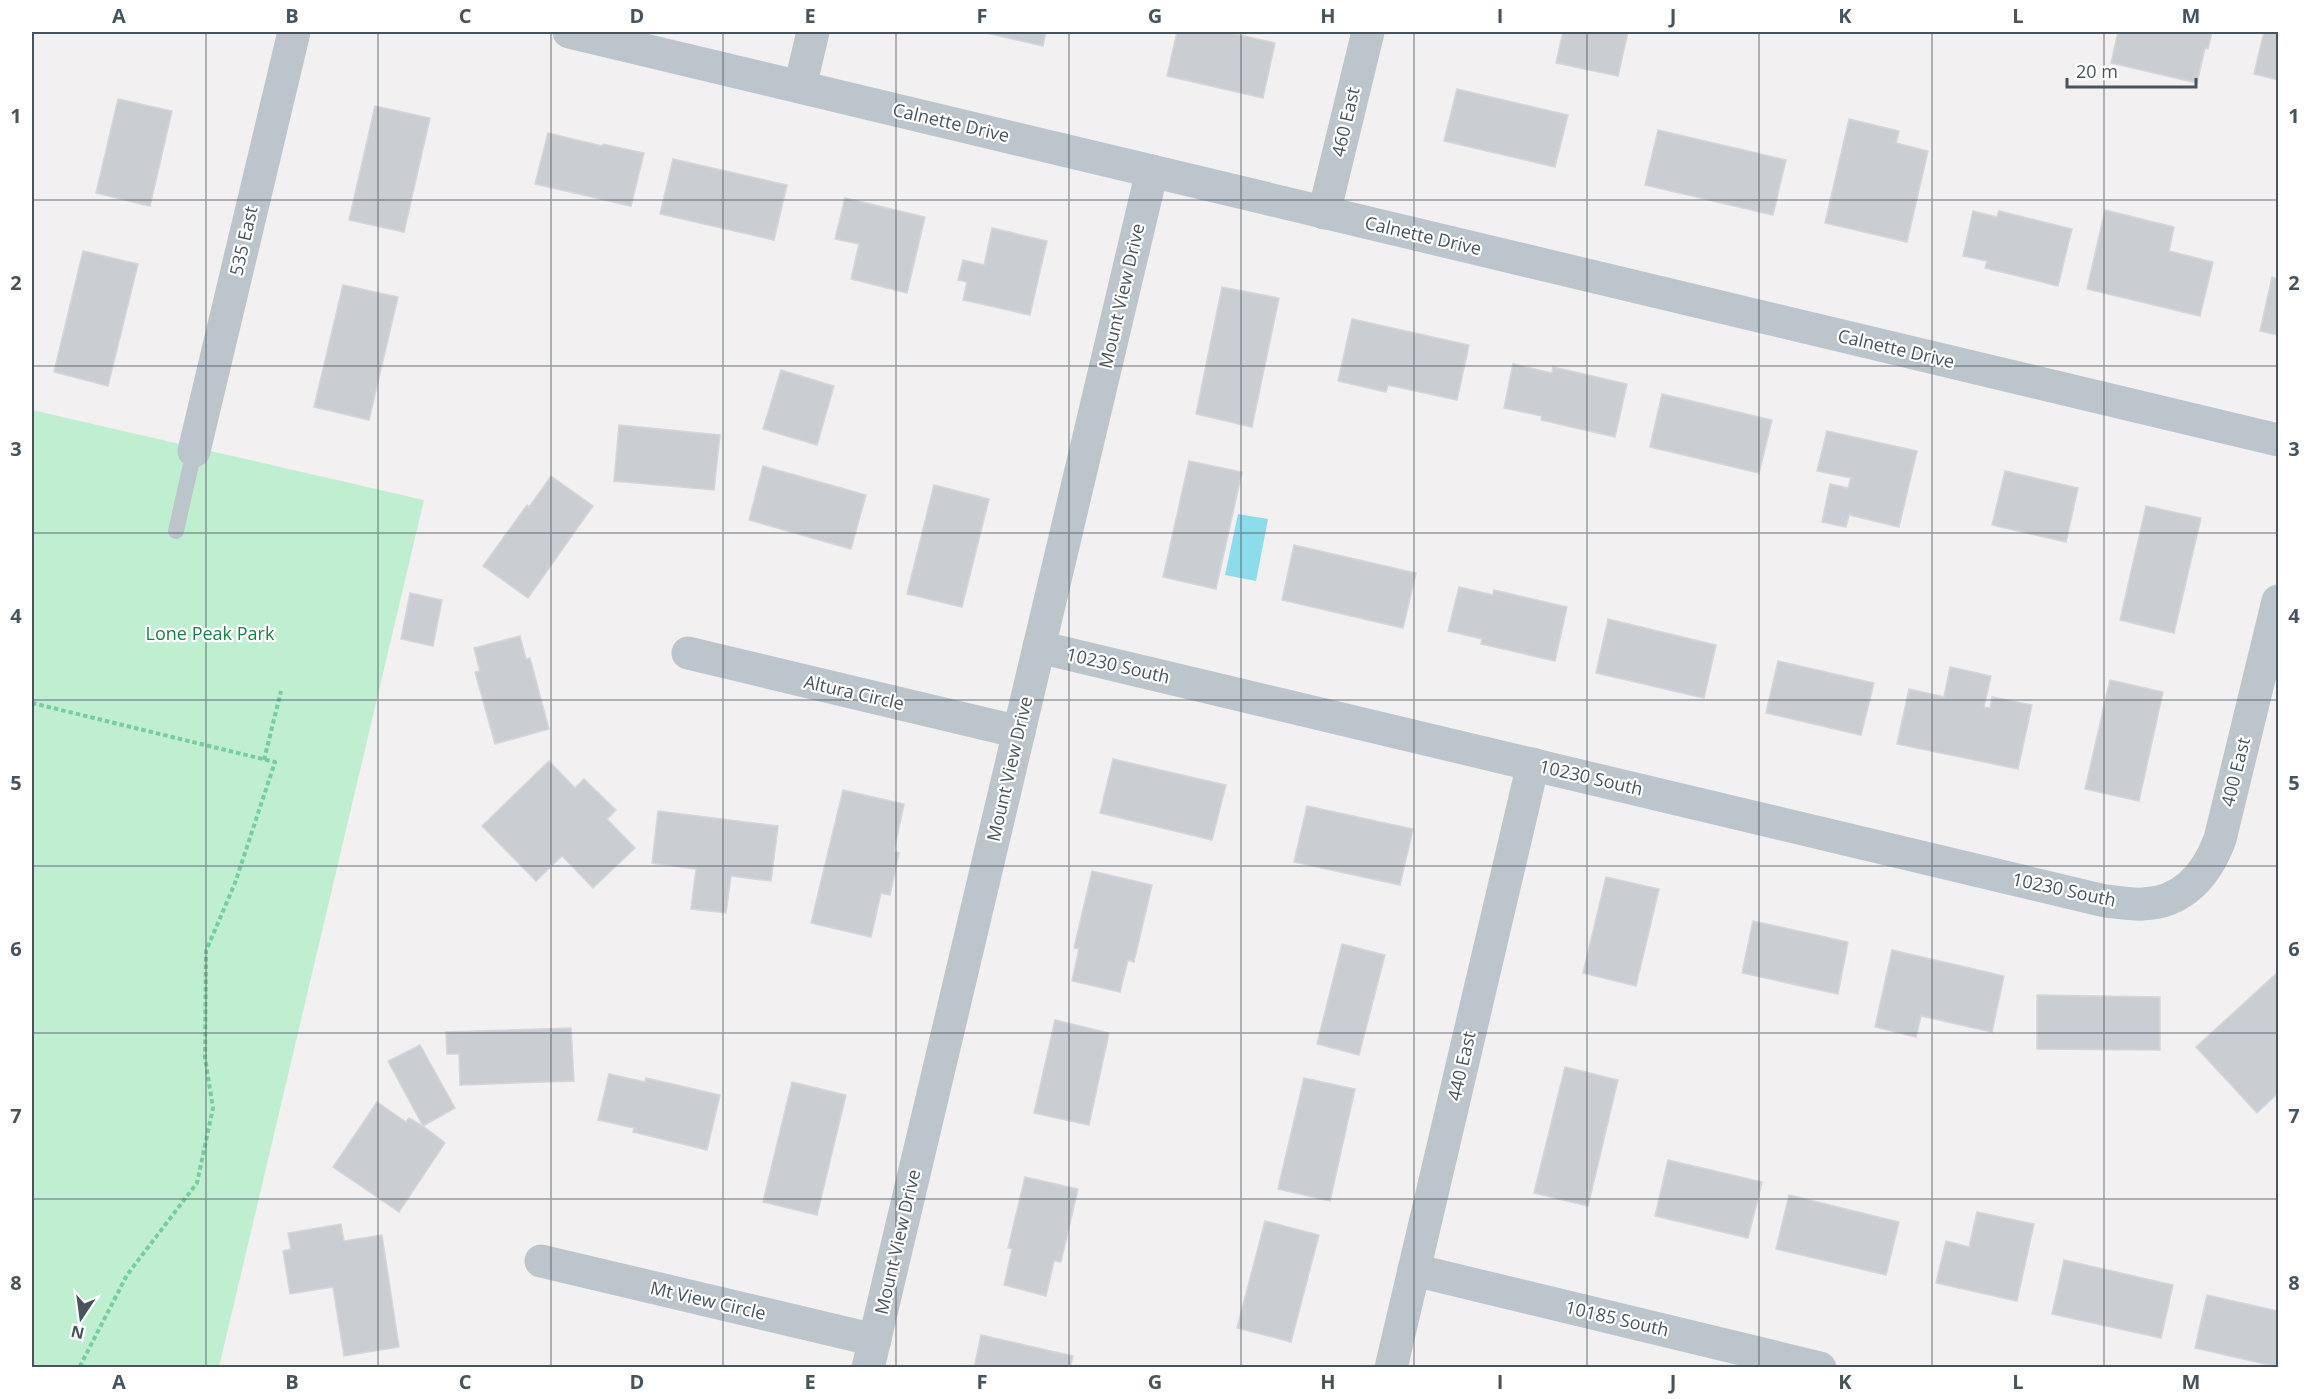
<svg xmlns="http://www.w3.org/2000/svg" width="2310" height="1399" font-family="'Open Sans',sans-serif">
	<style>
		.green { fill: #bfefd0 }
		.water { fill: #8ddceb }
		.building { fill: #cacdd2; stroke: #d4d6db; stroke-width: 1.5 }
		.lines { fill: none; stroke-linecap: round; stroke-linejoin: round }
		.path { stroke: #77cd9f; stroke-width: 4; stroke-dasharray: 4.5 3; stroke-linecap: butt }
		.lane { stroke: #bcc5cc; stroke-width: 16 }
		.street { stroke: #bcc5cc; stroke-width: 33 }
		.grid { fill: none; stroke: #48545d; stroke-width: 1.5; stroke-opacity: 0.55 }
		.labels { text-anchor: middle; stroke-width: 4.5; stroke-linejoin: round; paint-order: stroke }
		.street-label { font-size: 18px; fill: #48545d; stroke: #fff }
		.park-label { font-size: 18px; fill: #187f47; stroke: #fff }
		.neatline { fill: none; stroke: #48545d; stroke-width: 2 }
		.grid-label { font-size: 20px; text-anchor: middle; font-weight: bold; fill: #48545d }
	</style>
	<rect width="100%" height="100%" fill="#f2f0f0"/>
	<path class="green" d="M 32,410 L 424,500 L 219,1367 L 32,1368 Z"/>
	<path class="water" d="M 1238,514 L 1268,519 L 1256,581 L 1225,575 Z"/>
	<g class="building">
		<path d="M 982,32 L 1046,32 L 1043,46 Z"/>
		<path d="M 1177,32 L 1226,32 L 1275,43 L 1263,98 L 1167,76 Z"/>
		<path d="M 1563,32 L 1628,32 L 1618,76 L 1556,63 Z"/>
		<path d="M 2118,32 L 2212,32 L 2208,49 L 2205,48 L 2197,83 L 2111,63 Z"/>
		<path d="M 2264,32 L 2278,32 L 2278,80 L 2254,74 Z"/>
		<path d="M 1457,89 L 1568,115 L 1555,167 L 1444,141 Z"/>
		<path d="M 118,99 L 172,111 L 150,206 L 96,193 Z"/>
		<path d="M 375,106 L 430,118 L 404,232 L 349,220 Z"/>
		<path d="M 1849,119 L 1899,131 L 1896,143 L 1928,151 L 1907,242 L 1825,223 Z"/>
		<path d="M 1658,130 L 1786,160 L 1773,215 L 1645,185 Z"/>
		<path d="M 548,133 L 602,146 L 603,144 L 644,153 L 631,206 L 535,184 Z"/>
		<path d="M 673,159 L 787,185 L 774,240 L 660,214 Z"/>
		<path d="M 845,198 L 925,217 L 907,293 L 851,279 L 859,244 L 835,239 Z"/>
		<path d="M 2105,210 L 2174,227 L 2169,251 L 2213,262 L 2200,316 L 2087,289 Z"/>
		<path d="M 1973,211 L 1997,217 L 1999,211 L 2072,229 L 2058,286 L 1985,268 L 1987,261 L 1963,256 Z"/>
		<path d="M 992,228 L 1047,241 L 1030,315 L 963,300 L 967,282 L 958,280 L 963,260 L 984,265 Z"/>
		<path d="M 83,251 L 138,264 L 108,386 L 54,372 Z"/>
		<path d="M 2272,277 L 2278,279 L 2278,335 L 2260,331 Z"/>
		<path d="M 343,285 L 398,297 L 369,420 L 314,407 Z"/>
		<path d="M 1222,287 L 1279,298 L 1252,427 L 1196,414 Z"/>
		<path d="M 1352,319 L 1469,345 L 1457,400 L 1388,385 L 1386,392 L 1338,381 Z"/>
		<path d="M 1513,364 L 1552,373 L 1553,367 L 1627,384 L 1615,437 L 1541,420 L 1542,416 L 1504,408 Z"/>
		<path d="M 781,370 L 834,386 L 817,445 L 763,429 Z"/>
		<path d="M 1662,394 L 1772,420 L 1759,473 L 1650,447 Z"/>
		<path d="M 619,425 L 720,435 L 714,490 L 614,481 Z"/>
		<path d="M 1827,431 L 1917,451 L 1899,527 L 1849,515 L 1846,527 L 1822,522 L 1830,484 L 1848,488 L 1851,478 L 1817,471 Z"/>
		<path d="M 1189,461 L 1242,472 L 1216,589 L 1163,577 Z"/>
		<path d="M 763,466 L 866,495 L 851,549 L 749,520 Z"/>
		<path d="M 2005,471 L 2078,488 L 2066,542 L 1992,525 Z"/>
		<path d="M 551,476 L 593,506 L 528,598 L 483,566 L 527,505 L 529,507 Z"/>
		<path d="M 934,485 L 989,499 L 962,607 L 907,594 Z"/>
		<path d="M 2146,506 L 2201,518 L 2174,633 L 2120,620 Z"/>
		<path d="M 1294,545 L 1416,573 L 1403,628 L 1282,600 Z"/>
		<path d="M 1459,587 L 1493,595 L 1494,590 L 1567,607 L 1555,661 L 1481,644 L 1482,639 L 1448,631 Z"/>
		<path d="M 410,593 L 442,600 L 433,646 L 401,639 Z"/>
		<path d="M 1608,619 L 1716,645 L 1704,698 L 1596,673 Z"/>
		<path d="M 520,636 L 526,659 L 530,658 L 549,729 L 495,744 L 475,672 L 480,671 L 474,648 Z"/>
		<path d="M 1778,661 L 1874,683 L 1861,735 L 1766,713 Z"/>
		<path d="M 1950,667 L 1991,676 L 1984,707 L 1990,708 L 1992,697 L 2032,705 L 2018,769 L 1897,744 L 1909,689 L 1944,697 Z"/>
		<path d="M 2110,680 L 2163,692 L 2139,801 L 2085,789 Z"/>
		<path d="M 1113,759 L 1226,785 L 1212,840 L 1100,813 Z"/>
		<path d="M 549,761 L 575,788 L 584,779 L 616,810 L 607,819 L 635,848 L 593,888 L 562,856 L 536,881 L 482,826 Z"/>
		<path d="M 843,790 L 904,804 L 894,851 L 899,853 L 890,895 L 881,893 L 871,937 L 811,923 Z"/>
		<path d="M 1307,806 L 1413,829 L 1400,885 L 1294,862 Z"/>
		<path d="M 658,811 L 778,826 L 771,881 L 731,876 L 726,913 L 691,909 L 696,869 L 652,863 Z"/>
		<path d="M 1092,871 L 1152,885 L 1134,962 L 1128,960 L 1120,992 L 1072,981 L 1079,949 L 1074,948 Z"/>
		<path d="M 1606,877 L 1659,889 L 1636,986 L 1583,973 Z"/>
		<path d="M 1753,921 L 1848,942 L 1838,994 L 1742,973 Z"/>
		<path d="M 1342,944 L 1385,955 L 1359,1055 L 1317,1044 Z"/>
		<path d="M 1892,950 L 2004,976 L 1992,1032 L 1921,1016 L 1916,1037 L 1875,1027 Z"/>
		<path d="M 2278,972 L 2278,1093 L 2257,1113 L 2196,1047 Z"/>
		<path d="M 2037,995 L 2160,997 L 2160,1050 L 2037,1049 Z"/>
		<path d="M 1055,1020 L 1109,1033 L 1089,1125 L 1034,1113 Z"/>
		<path d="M 571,1028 L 574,1081 L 460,1085 L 459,1054 L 447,1054 L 446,1032 Z"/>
		<path d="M 420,1045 L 455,1108 L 423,1126 L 388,1061 Z"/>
		<path d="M 1565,1067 L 1618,1080 L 1588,1206 L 1534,1193 Z"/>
		<path d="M 609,1074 L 645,1082 L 646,1078 L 720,1095 L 707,1150 L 633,1132 L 634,1128 L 598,1120 Z"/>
		<path d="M 1304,1078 L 1355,1089 L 1330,1201 L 1278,1189 Z"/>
		<path d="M 792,1082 L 846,1095 L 817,1215 L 763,1202 Z"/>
		<path d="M 377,1102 L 406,1122 L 409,1118 L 423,1126 L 445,1143 L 399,1212 L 333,1167 Z"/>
		<path d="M 1668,1160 L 1762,1182 L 1748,1238 L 1655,1216 Z"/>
		<path d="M 1025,1177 L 1078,1189 L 1061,1262 L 1054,1261 L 1046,1296 L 1004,1285 L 1012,1249 L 1008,1248 Z"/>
		<path d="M 1789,1195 L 1899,1222 L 1886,1275 L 1776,1249 Z"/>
		<path d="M 1977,1212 L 2034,1224 L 2017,1301 L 1936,1283 L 1946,1241 L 1969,1247 Z"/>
		<path d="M 1265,1221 L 1319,1235 L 1291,1342 L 1237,1328 Z"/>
		<path d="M 341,1224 L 344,1241 L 382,1235 L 399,1347 L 344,1356 L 333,1287 L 290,1294 L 283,1251 L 291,1249 L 288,1233 Z"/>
		<path d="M 2064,1260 L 2173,1285 L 2161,1338 L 2052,1314 Z"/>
		<path d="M 2207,1295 L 2278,1311 L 2278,1367 L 2195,1348 Z"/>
		<path d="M 981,1335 L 1073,1356 L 1070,1368 L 974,1368 Z"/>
	</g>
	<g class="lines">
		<g class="path">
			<path d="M 32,703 L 275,762 L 235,883 L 206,951 L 205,1058 L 213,1108 L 197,1183 L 127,1275 L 79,1368"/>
			<path d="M 264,760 L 281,691"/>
		</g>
		<path class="lane" d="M 176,531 L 194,451"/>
		<g class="street">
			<path d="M 569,32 L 2278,440"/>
			<path d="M 800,87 L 813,32"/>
			<path d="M 1324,213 L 1368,32"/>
			<path d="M 194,451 L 294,32"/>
			<path d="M 1039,647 L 2105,901 C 2118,902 2131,905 2143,904 C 2183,903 2207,874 2220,839 L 2278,601"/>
			<path d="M 688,653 L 1019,732"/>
			<path d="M 541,1261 L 875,1340"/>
			<path d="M 1414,1270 L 1820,1368"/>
			<path d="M 868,1368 L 1152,171"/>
			<path d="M 1391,1368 L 1533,764"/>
		</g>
	</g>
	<path class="grid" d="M 206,32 L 206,1368M 378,32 L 378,1368M 551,32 L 551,1368M 723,32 L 723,1368M 896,32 L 896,1368M 1069,32 L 1069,1368M 1241,32 L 1241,1368M 1414,32 L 1414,1368M 1587,32 L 1587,1368M 1759,32 L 1759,1368M 1932,32 L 1932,1368M 2104,32 L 2104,1368M 32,200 L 2278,200M 32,366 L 2278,366M 32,533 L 2278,533M 32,700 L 2278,700M 32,866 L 2278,866M 32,1033 L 2278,1033M 32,1199 L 2278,1199"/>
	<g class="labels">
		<g class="street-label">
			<text transform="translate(1346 122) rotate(-77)" y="6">460 East</text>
			<text transform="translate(951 123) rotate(13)" y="6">Calnette Drive</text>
			<text transform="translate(1423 236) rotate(13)" y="6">Calnette Drive</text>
			<text transform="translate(244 241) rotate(-77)" y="6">535 East</text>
			<text transform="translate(1122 296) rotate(-77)" y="6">Mount View Drive</text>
			<text transform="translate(1896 349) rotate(13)" y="6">Calnette Drive</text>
			<text transform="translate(1118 666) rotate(13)" y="6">10230 South</text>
			<text transform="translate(854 693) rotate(13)" y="6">Altura Circle</text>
			<text transform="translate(1010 769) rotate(-77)" y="6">Mount View Drive</text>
			<text transform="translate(2236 772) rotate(-76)" y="6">400 East</text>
			<text transform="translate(1591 778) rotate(13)" y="6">10230 South</text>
			<text transform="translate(2064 890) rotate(12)" y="6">10230 South</text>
			<text transform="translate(1462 1066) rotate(-77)" y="6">440 East</text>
			<text transform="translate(898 1242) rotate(-77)" y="6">Mount View Drive</text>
			<text transform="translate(708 1301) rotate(13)" y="6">Mt View Circle</text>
			<text transform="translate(1617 1319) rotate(13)" y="6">10185 South</text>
		</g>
		<g class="park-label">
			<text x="210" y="640">Lone Peak Park</text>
		</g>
	</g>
	<rect width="2310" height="1399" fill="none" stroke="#ffffff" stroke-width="66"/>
	<g transform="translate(81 1318) rotate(193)" stroke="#ffffff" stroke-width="4.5" paint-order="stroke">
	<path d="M0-4.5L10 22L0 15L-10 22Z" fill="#48545d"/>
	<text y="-9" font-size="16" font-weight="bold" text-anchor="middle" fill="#48545d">N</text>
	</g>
	<path d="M2067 78v9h129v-9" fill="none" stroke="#48545d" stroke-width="3"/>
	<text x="2076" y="78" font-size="18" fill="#48545d" stroke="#ffffff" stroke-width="4.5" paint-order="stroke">20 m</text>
	<rect x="33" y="33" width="2244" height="1333" class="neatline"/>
	<g class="grid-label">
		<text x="119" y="23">A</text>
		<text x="292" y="23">B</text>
		<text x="465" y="23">C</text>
		<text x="637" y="23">D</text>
		<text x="810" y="23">E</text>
		<text x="982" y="23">F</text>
		<text x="1155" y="23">G</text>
		<text x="1328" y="23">H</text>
		<text x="1500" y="23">I</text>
		<text x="1673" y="23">J</text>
		<text x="1845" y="23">K</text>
		<text x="2018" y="23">L</text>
		<text x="2191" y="23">M</text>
		<text x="16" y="123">1</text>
		<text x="2294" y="123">1</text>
		<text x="16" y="290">2</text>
		<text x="2294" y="290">2</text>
		<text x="16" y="456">3</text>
		<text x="2294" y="456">3</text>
		<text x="16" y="623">4</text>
		<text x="2294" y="623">4</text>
		<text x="16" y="790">5</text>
		<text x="2294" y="790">5</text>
		<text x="16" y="956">6</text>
		<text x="2294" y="956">6</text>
		<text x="16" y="1123">7</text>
		<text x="2294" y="1123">7</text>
		<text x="16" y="1290">8</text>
		<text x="2294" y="1290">8</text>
		<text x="119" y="1389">A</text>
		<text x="292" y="1389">B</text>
		<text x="465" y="1389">C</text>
		<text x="637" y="1389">D</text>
		<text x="810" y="1389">E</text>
		<text x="982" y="1389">F</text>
		<text x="1155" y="1389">G</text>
		<text x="1328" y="1389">H</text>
		<text x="1500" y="1389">I</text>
		<text x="1673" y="1389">J</text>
		<text x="1845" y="1389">K</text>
		<text x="2018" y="1389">L</text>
		<text x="2191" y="1389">M</text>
	</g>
</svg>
